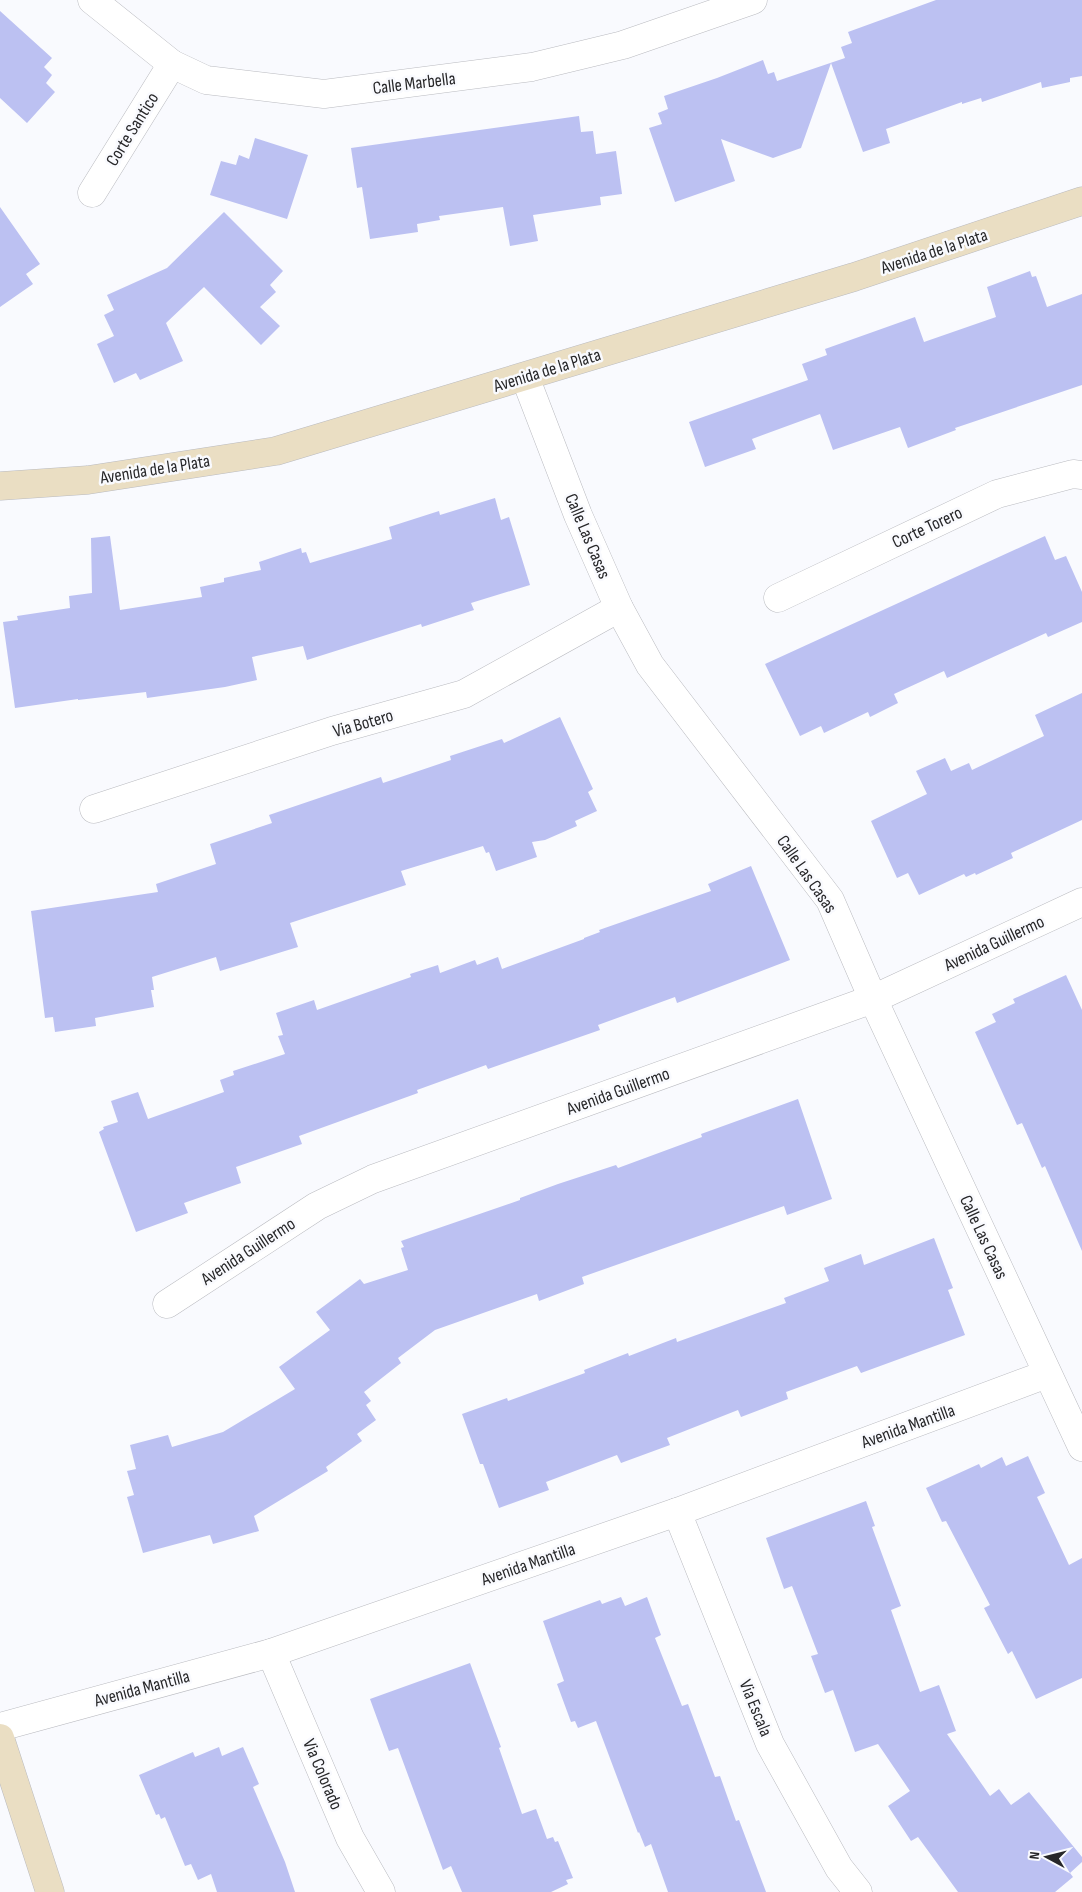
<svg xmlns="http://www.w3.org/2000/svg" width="1082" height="1892" font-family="'Sofia Sans Condensed',sans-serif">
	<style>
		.building { fill: #bcc1f2 }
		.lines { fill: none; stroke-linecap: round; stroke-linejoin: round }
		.street-casing { stroke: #babbc0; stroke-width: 29 }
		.secondary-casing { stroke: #babbc0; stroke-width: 29 }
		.street { stroke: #fff; stroke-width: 28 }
		.secondary { stroke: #eadec3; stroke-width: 28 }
		.labels { text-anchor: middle; stroke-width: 5; stroke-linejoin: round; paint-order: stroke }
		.street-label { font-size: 18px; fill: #272729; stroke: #f9fafe }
	</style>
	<rect width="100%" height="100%" fill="#f9fafe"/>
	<g class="building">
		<path d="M 936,0 L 1082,0 L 1082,76 L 1070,78 L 1070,82 L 1042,88 L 1041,82 L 982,102 L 981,98 L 962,104 L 962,102 L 886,129 L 890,143 L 863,152 L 831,63 L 801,148 L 773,158 L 721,139 L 735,181 L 675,202 L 649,128 L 662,124 L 658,113 L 668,109 L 664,96 L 717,78 L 763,60 L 768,74 L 774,72 L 777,81 L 845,58 L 841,47 L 852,43 L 848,32 Z"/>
		<path d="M 0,11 L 52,58 L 44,67 L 52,75 L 46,83 L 55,92 L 27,123 L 0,98 Z"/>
		<path d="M 579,116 L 581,132 L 593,131 L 596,154 L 616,151 L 622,194 L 600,197 L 601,205 L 533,215 L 538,241 L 510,246 L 503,207 L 439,216 L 440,220 L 417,224 L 418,232 L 370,239 L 362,187 L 357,188 L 351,148 Z"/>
		<path d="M 255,138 L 308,155 L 287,219 L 210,195 L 221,161 L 236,165 L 239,155 L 249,159 Z"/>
		<path d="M 0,207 L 40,264 L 26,274 L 33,284 L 0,307 Z"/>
		<path d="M 224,212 L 283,271 L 270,285 L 276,292 L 260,307 L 280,326 L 261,345 L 204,287 L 166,323 L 183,361 L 140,380 L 136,373 L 114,383 L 97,344 L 114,336 L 104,315 L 114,310 L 107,295 L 167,268 Z"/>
		<path d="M 1030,271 L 1032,277 L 1036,276 L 1047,307 L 1082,294 L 1082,385 L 955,428 L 956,430 L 908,448 L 900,427 L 833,450 L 820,414 L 752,439 L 756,449 L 705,467 L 689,422 L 808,380 L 802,364 L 827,355 L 825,349 L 915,317 L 924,342 L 996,317 L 987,287 Z"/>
		<path d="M 495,498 L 501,520 L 509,517 L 530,585 L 471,603 L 474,610 L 422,627 L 421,624 L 307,660 L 303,646 L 252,657 L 257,680 L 225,687 L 147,698 L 146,692 L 78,700 L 78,699 L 15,708 L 3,622 L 18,620 L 17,616 L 70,608 L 69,596 L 92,593 L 91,538 L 110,536 L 120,610 L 202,597 L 200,587 L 224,582 L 224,578 L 261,570 L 259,562 L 301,548 L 302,553 L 306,552 L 310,563 L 392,539 L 389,527 L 439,511 L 440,515 Z"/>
		<path d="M 1045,536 L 1055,560 L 1066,556 L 1082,592 L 1082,622 L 1048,637 L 1046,633 L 947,678 L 944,671 L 894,694 L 898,703 L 870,717 L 868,712 L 824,733 L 821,726 L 800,736 L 765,664 Z"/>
		<path d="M 1082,693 L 1082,820 L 1011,853 L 1013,858 L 976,875 L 975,873 L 966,877 L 964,874 L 919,895 L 908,873 L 897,878 L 871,821 L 927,794 L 916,771 L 945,758 L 951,771 L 969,763 L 972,770 L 1044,736 L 1035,715 Z"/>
		<path d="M 560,717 L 593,789 L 588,792 L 597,811 L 575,821 L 577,826 L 545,840 L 532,842 L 537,857 L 496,871 L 489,852 L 486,853 L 483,846 L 401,871 L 406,885 L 290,923 L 298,947 L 220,971 L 216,957 L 152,977 L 154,990 L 151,990 L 154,1007 L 95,1018 L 96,1026 L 55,1032 L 53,1017 L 45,1018 L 31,911 L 158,892 L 156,884 L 216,864 L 210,844 L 272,823 L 269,815 L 381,777 L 383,783 L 451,760 L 450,756 L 502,739 L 504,743 Z"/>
		<path d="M 751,866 L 790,960 L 677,1003 L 675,997 L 598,1025 L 600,1030 L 488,1069 L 486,1065 L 417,1090 L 418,1093 L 299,1136 L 302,1144 L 236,1167 L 241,1183 L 184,1203 L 188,1213 L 136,1232 L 99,1132 L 104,1129 L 103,1127 L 118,1122 L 111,1101 L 138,1092 L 148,1119 L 224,1092 L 220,1080 L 234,1075 L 233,1071 L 285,1054 L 278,1036 L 283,1035 L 276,1013 L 314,1000 L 317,1010 L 411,977 L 410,974 L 438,965 L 440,973 L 475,960 L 477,965 L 498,957 L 502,969 L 584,939 L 584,938 L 600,932 L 599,930 L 711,891 L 708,884 Z"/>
		<path d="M 1066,975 L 1082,1010 L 1082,1251 L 1045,1166 L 1042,1168 L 1022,1123 L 1017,1125 L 975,1032 L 996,1022 L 992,1014 L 1015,1003 L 1013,999 Z"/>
		<path d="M 798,1099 L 832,1199 L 787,1215 L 784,1206 L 582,1277 L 584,1284 L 539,1301 L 537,1294 L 435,1330 L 398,1358 L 401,1363 L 364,1392 L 371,1401 L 366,1405 L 376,1420 L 357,1434 L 362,1441 L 326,1467 L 328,1471 L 254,1516 L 259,1531 L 213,1544 L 210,1535 L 143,1553 L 127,1497 L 134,1495 L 127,1471 L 136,1469 L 130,1445 L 168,1435 L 172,1447 L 223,1432 L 295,1389 L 279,1367 L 330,1330 L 316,1312 L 360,1279 L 364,1284 L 408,1270 L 401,1248 L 404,1247 L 401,1241 L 520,1200 L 520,1198 L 558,1184 L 616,1165 L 618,1168 L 702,1137 L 701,1134 Z"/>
		<path d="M 934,1238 L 953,1288 L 948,1290 L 965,1335 L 861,1373 L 857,1366 L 786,1392 L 788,1399 L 741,1417 L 738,1410 L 667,1438 L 670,1445 L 621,1463 L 617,1455 L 546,1482 L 549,1490 L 499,1508 L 483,1464 L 480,1464 L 462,1414 L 507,1398 L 508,1401 L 585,1373 L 584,1370 L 628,1353 L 629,1356 L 676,1338 L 677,1342 L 786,1303 L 784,1298 L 829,1281 L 824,1268 L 861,1254 L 864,1265 Z"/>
		<path d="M 1028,1456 L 1045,1493 L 1037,1497 L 1069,1565 L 1082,1558 L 1082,1678 L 1036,1699 L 1012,1651 L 1008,1654 L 984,1608 L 990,1605 L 946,1521 L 942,1522 L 926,1488 L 979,1464 L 981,1468 L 1002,1457 L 1006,1466 Z"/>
		<path d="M 866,1501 L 875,1526 L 872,1527 L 901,1606 L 891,1610 L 920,1692 L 939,1685 L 956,1731 L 947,1734 L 990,1796 L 999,1789 L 1011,1805 L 1029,1792 L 1082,1857 L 1082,1862 L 1070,1873 L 1073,1877 L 1055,1892 L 958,1892 L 918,1837 L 911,1841 L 888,1806 L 910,1791 L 878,1744 L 855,1752 L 833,1690 L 825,1693 L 811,1656 L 818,1654 L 792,1586 L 784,1589 L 766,1538 Z"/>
		<path d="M 621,1597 L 625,1606 L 647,1597 L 661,1635 L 655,1638 L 682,1706 L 688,1704 L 715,1777 L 720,1776 L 736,1821 L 739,1820 L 766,1892 L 668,1892 L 651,1844 L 645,1847 L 639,1832 L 638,1833 L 596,1721 L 578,1728 L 575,1721 L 571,1722 L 557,1684 L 564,1681 L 543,1621 L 600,1600 L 602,1604 Z"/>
		<path d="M 470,1663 L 501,1747 L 499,1748 L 522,1814 L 536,1809 L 547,1839 L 553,1837 L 555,1842 L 558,1841 L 573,1878 L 566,1880 L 568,1884 L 551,1892 L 462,1892 L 451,1866 L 443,1870 L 398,1748 L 389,1751 L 370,1699 Z"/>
		<path d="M 219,1747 L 222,1756 L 243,1747 L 259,1784 L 253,1787 L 285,1862 L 295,1892 L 217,1892 L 211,1874 L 198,1880 L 191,1864 L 185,1866 L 165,1817 L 161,1819 L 159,1814 L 156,1815 L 139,1775 L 193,1752 L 195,1757 Z"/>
	</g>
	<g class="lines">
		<g class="street-casing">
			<g id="street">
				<path d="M 92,0 L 172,64 L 206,80 L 324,94 L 532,67 L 623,45 L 753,0"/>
				<path d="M 92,193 L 172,64"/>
				<path d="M 525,377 L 578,515 L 619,608 L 650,665 L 830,900 L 873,999 L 1082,1447"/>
				<path d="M 778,598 L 997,494 L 1073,474 L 1082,475"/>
				<path d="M 94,809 L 332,731 L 464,694 L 619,608"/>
				<path d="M 167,1304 L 317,1206 L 373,1179 L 873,999 L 1082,902"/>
				<path d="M 677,1512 L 770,1744 L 839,1868 L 858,1892"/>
				<path d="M 271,1653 L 350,1838 L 381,1892"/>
				<path d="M 0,1727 L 271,1653 L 677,1512 L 1047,1374"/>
			</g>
		</g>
		<g class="secondary-casing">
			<g id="secondary">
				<path d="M 0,486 L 88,480 L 276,451 L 854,277 L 1082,201"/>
				<path d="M 0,1738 L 50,1892"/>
			</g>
		</g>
		<use href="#street" class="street"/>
		<use href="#secondary" class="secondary"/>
	</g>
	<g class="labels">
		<g class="street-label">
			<text transform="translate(414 83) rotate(-7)" y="6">Calle Marbella</text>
			<text transform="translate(132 129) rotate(-58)" y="6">Corte Santico</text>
			<text transform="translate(934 251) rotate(-18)" y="6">Avenida de la Plata</text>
			<text transform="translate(547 370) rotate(-17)" y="6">Avenida de la Plata</text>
			<text transform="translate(155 469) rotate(-9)" y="6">Avenida de la Plata</text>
			<text transform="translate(927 527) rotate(-25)" y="6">Corte Torero</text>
			<text transform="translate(588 536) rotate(67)" y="6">Calle Las Casas</text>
			<text transform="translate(363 723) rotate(-16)" y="6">Via Botero</text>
			<text transform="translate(807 874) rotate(55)" y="6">Calle Las Casas</text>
			<text transform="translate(994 943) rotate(-25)" y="6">Avenida Guillermo</text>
			<text transform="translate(618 1091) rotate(-20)" y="6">Avenida Guillermo</text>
			<text transform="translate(984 1237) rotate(65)" y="6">Calle Las Casas</text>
			<text transform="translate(248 1251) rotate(-33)" y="6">Avenida Guillermo</text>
			<text transform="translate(908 1426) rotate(-20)" y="6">Avenida Mantilla</text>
			<text transform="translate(528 1564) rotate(-19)" y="6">Avenida Mantilla</text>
			<text transform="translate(142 1688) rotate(-15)" y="6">Avenida Mantilla</text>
			<text transform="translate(756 1708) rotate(68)" y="6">Via Escala</text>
			<text transform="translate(323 1774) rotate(67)" y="6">Via Colorado</text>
		</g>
	</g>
	<g transform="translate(1047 1857) rotate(277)" stroke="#f9fafe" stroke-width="4" paint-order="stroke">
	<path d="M0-4L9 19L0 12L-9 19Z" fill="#272729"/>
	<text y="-8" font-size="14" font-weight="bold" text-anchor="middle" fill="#272729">N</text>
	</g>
</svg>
